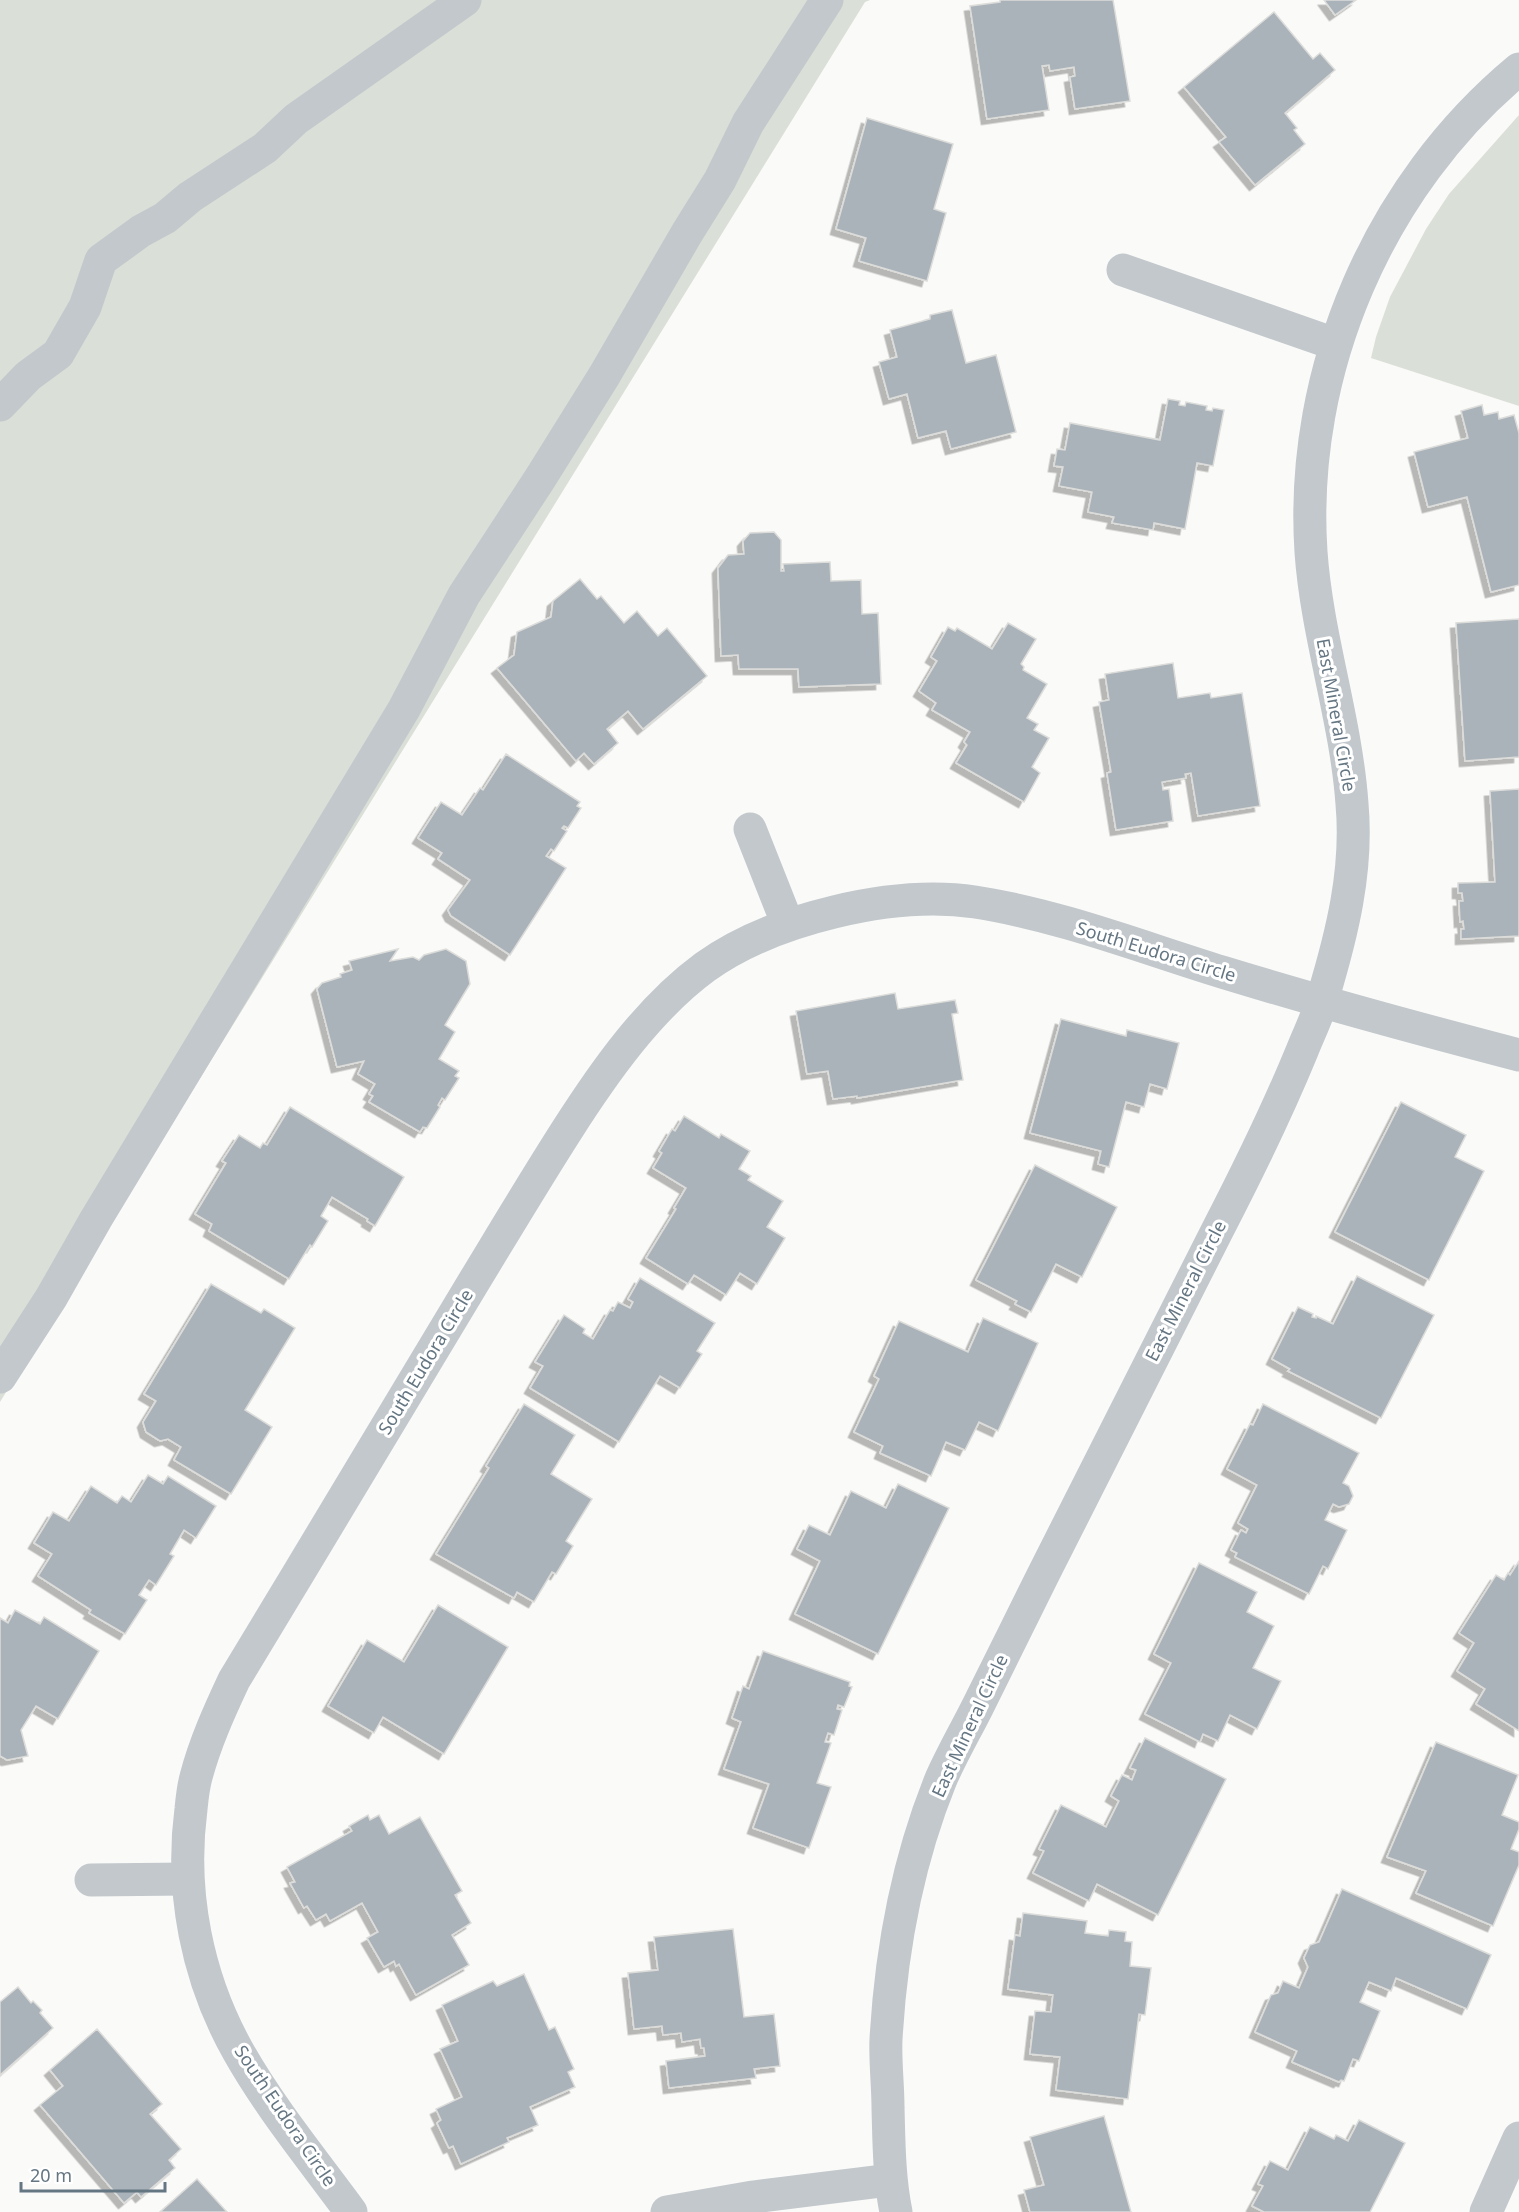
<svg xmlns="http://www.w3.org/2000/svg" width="1519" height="2212" font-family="'Noto Sans',sans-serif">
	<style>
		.green { fill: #dadfd7 }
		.building { fill: #aab3b9; stroke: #dcdcda; stroke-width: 1.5; filter: url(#shadow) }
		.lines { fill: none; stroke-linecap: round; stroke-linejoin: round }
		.minor { stroke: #c3c8cc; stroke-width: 33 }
		.labels { text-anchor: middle; stroke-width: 6; stroke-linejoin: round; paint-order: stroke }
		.street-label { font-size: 18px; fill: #657683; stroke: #fff }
	</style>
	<defs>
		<filter id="shadow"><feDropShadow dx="-5.5" dy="5.5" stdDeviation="0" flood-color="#0004"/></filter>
	</defs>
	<rect width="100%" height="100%" fill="#fafaf8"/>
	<g class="green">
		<path d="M 0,0 L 870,0 L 865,2 L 0,1402 Z"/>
		<path d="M 1519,115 L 1519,406 L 1371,358 L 1376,337 L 1390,297 L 1426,229 L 1449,194 Z"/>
	</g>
	<g class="building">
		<path d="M 1000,0 L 1113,0 L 1130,101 L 1075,109 L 1070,77 L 1075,76 L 1074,67 L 1050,71 L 1049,65 L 1042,66 L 1049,110 L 987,119 L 970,6 L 1000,2 Z"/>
		<path d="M 1324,0 L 1356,0 L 1335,15 Z"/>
		<path d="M 1274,12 L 1313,59 L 1320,53 L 1335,70 L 1285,113 L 1297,128 L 1294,130 L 1305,144 L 1255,185 L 1219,142 L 1226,137 L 1184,87 Z"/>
		<path d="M 867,118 L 953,144 L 934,209 L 946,213 L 927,281 L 859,261 L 866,238 L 836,229 Z"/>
		<path d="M 952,310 L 966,363 L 996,355 L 1016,432 L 951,449 L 946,431 L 918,438 L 907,394 L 889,399 L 879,362 L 897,357 L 890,330 L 930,319 L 930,315 Z"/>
		<path d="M 1168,399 L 1180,401 L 1179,405 L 1185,406 L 1186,402 L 1207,406 L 1206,410 L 1212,411 L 1213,408 L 1224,410 L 1213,466 L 1197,463 L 1185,529 L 1154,523 L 1153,530 L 1112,523 L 1114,517 L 1088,512 L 1092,492 L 1059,486 L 1063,467 L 1054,466 L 1057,449 L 1065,450 L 1070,423 L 1160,440 Z"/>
		<path d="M 1482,405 L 1484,415 L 1498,412 L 1499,419 L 1514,415 L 1519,433 L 1519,585 L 1491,592 L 1467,497 L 1428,507 L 1414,452 L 1468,438 L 1461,411 Z"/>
		<path d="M 774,532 L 781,540 L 781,571 L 784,571 L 783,564 L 830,562 L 831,581 L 861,580 L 862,614 L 878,613 L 881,684 L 799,687 L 798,669 L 739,669 L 738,655 L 721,656 L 718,568 L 728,555 L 744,554 L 743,541 L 750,533 Z"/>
		<path d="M 580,579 L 597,599 L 601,596 L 624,623 L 637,611 L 658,636 L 667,628 L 707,676 L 643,729 L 628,711 L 607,729 L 618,743 L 594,764 L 584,753 L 576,761 L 497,668 L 514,655 L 517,632 L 551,617 L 553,601 Z"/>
		<path d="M 1519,619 L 1519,757 L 1465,761 L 1456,623 Z"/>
		<path d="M 1008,623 L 1036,639 L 1021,664 L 1024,667 L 1023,670 L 1047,684 L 1027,718 L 1038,724 L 1034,730 L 1049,738 L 1032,767 L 1040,773 L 1024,802 L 956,763 L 967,745 L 964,742 L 970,732 L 932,710 L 936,703 L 919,691 L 937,661 L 931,657 L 948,627 L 955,631 L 957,628 L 992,649 Z"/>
		<path d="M 1173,663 L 1178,698 L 1210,693 L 1211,698 L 1242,693 L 1260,806 L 1198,816 L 1191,773 L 1185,774 L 1186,778 L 1162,782 L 1163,790 L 1169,789 L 1173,821 L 1116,830 L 1107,773 L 1111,772 L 1099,702 L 1109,700 L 1105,674 Z"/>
		<path d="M 506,754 L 580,802 L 577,806 L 581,808 L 568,828 L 564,826 L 562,828 L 567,831 L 554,851 L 551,849 L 546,856 L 566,868 L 510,955 L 451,916 L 448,910 L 470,880 L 438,859 L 442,853 L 418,838 L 441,802 L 462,815 L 480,788 L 483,790 Z"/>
		<path d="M 1519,789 L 1519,936 L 1461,939 L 1461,929 L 1464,929 L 1463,921 L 1460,922 L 1459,901 L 1463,901 L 1462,893 L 1458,893 L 1458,883 L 1495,882 L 1490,791 Z"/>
		<path d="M 398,949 L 390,961 L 413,957 L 419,960 L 424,955 L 446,949 L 466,961 L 470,984 L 445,1025 L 455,1032 L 439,1059 L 459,1071 L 455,1076 L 459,1078 L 445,1100 L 442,1098 L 438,1105 L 440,1107 L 427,1128 L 423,1127 L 420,1132 L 369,1102 L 373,1096 L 369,1094 L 375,1084 L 358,1074 L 364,1061 L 337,1067 L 317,989 L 322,983 L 341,977 L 340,974 L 352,970 L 349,961 Z"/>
		<path d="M 895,993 L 898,1009 L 955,1000 L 958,1013 L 952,1014 L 963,1080 L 857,1098 L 857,1096 L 833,1099 L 828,1071 L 807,1074 L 796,1011 Z"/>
		<path d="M 1061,1019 L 1126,1036 L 1127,1030 L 1179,1043 L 1167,1089 L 1150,1084 L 1144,1107 L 1126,1102 L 1109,1167 L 1098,1164 L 1101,1151 L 1030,1133 Z"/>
		<path d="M 1401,1102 L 1466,1135 L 1455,1157 L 1484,1171 L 1429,1280 L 1335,1232 Z"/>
		<path d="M 290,1107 L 404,1177 L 375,1226 L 367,1221 L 368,1219 L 332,1197 L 321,1216 L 328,1221 L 312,1247 L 310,1245 L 289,1279 L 209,1231 L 212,1224 L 195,1214 L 226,1163 L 222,1161 L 239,1135 L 260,1148 L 263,1143 L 267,1145 Z"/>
		<path d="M 684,1116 L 719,1138 L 721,1134 L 750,1151 L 739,1169 L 751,1176 L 748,1180 L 783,1201 L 767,1227 L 785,1238 L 757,1284 L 740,1273 L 726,1295 L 694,1275 L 688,1284 L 646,1258 L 676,1209 L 674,1208 L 686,1188 L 653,1168 L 662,1153 L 659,1151 L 672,1129 L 675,1131 Z"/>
		<path d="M 1035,1165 L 1117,1207 L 1082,1277 L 1056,1264 L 1031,1312 L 1015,1304 L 1017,1301 L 976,1280 Z"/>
		<path d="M 1357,1276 L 1434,1315 L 1381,1418 L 1288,1371 L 1290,1369 L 1272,1359 L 1298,1307 L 1313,1314 L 1312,1317 L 1316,1318 L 1316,1316 L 1333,1324 Z"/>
		<path d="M 640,1278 L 715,1323 L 697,1351 L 702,1354 L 680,1388 L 660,1376 L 619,1442 L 530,1388 L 543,1366 L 535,1362 L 564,1315 L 585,1329 L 583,1333 L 593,1339 L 610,1310 L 613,1311 L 618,1302 L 630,1308 L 633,1302 L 628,1299 Z"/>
		<path d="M 211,1284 L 261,1313 L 264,1309 L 295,1328 L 245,1410 L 272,1427 L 231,1494 L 174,1460 L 181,1447 L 168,1439 L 160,1441 L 146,1432 L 143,1422 L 156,1401 L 144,1394 Z"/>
		<path d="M 983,1318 L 1038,1343 L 998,1431 L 979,1422 L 965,1450 L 946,1442 L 931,1476 L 880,1453 L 883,1446 L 854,1432 L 879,1379 L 874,1376 L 899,1321 L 968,1352 Z"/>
		<path d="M 524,1404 L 575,1435 L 551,1474 L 592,1499 L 566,1541 L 573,1546 L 556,1574 L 552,1572 L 534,1602 L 517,1592 L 514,1598 L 436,1554 L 489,1468 L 486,1466 Z"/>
		<path d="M 1263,1404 L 1359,1453 L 1343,1483 L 1349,1486 L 1353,1496 L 1349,1504 L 1339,1507 L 1333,1504 L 1325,1520 L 1347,1530 L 1328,1569 L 1323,1566 L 1309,1594 L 1235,1557 L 1237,1553 L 1231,1550 L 1241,1530 L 1246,1533 L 1248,1529 L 1238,1523 L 1257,1485 L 1227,1469 L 1250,1424 L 1253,1425 Z"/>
		<path d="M 148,1475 L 163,1484 L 168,1476 L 216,1506 L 196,1538 L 184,1530 L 170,1554 L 174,1556 L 156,1585 L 149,1580 L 139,1595 L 147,1600 L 125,1634 L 89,1613 L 91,1610 L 38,1576 L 52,1554 L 34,1543 L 53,1512 L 69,1521 L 91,1486 L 117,1503 L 122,1496 L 131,1502 Z"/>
		<path d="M 898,1484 L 949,1508 L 878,1654 L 795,1614 L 820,1561 L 797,1549 L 809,1525 L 830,1535 L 851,1491 L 886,1508 Z"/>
		<path d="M 1519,1561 L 1519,1731 L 1476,1704 L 1485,1689 L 1457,1671 L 1474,1643 L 1459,1633 L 1496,1575 L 1504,1580 L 1508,1573 L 1510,1575 Z"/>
		<path d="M 1199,1563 L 1257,1592 L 1247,1612 L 1274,1626 L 1253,1668 L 1281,1681 L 1257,1729 L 1230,1715 L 1218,1741 L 1203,1734 L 1200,1742 L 1145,1714 L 1171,1663 L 1154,1654 Z"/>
		<path d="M 438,1605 L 508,1647 L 444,1754 L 383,1717 L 374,1733 L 328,1706 L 367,1640 L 404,1662 Z"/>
		<path d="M 15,1610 L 40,1624 L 44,1617 L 99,1651 L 58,1719 L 36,1706 L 21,1730 L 28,1756 L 7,1760 L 0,1756 L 0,1618 L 8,1623 Z"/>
		<path d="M 763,1651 L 850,1682 L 849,1686 L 852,1687 L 844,1707 L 838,1705 L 837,1709 L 842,1710 L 834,1735 L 828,1733 L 825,1742 L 831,1743 L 817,1783 L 831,1787 L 809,1848 L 753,1828 L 769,1784 L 724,1769 L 741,1722 L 732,1718 L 743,1686 L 749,1689 Z"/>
		<path d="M 1145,1738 L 1226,1779 L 1158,1915 L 1097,1884 L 1089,1901 L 1033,1873 L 1044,1851 L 1039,1849 L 1061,1805 L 1106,1827 L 1119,1801 L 1111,1796 L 1122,1775 L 1132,1780 L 1136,1770 L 1130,1768 Z"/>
		<path d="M 1436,1742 L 1518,1775 L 1502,1815 L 1519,1822 L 1519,1829 L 1511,1849 L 1519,1852 L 1519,1865 L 1493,1926 L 1416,1893 L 1426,1871 L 1387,1857 Z"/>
		<path d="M 368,1815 L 370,1820 L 379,1815 L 389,1834 L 420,1817 L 462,1891 L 455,1895 L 471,1923 L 452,1935 L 469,1965 L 416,1995 L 399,1964 L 396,1966 L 394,1961 L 384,1967 L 367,1938 L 378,1932 L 362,1903 L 330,1921 L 326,1914 L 316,1920 L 307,1906 L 304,1908 L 290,1883 L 295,1882 L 287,1867 L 352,1831 L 349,1826 Z"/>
		<path d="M 1342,1889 L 1491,1955 L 1467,2009 L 1396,1978 L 1391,1991 L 1369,1982 L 1360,2002 L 1380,2011 L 1359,2061 L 1353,2059 L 1344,2081 L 1341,2080 L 1339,2082 L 1292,2062 L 1297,2051 L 1255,2032 L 1271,1995 L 1278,1993 L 1283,1981 L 1299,1988 L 1308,1967 L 1304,1958 L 1310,1945 L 1319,1942 Z"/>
		<path d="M 1023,1913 L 1087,1921 L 1085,1933 L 1108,1936 L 1109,1930 L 1126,1932 L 1125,1941 L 1132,1942 L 1130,1966 L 1151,1968 L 1145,2015 L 1139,2014 L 1128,2099 L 1056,2090 L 1060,2057 L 1030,2054 L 1035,2011 L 1051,2012 L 1053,1995 L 1008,1989 L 1015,1935 L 1020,1936 Z"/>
		<path d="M 733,1929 L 744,2017 L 774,2014 L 780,2066 L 754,2069 L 756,2078 L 669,2088 L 666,2061 L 705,2056 L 704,2048 L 701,2048 L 700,2039 L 682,2042 L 681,2033 L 663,2035 L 662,2026 L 634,2029 L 628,1973 L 658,1970 L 654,1937 Z"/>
		<path d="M 524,1974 L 549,2030 L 555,2027 L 574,2069 L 568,2072 L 575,2087 L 530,2107 L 538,2125 L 507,2138 L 509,2142 L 461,2164 L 453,2146 L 449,2148 L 437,2123 L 441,2120 L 436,2109 L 462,2097 L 440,2049 L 458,2041 L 442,2005 L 493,1981 L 497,1986 Z"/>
		<path d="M 18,1987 L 31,2003 L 33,2001 L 42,2010 L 40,2013 L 53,2028 L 0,2075 L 0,2002 Z"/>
		<path d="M 97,2029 L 162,2104 L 150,2114 L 181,2149 L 169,2160 L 175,2168 L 141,2197 L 137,2192 L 124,2203 L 40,2105 L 63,2086 L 50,2070 Z"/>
		<path d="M 1104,2116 L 1131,2212 L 1030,2212 L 1024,2190 L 1044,2185 L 1030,2137 Z"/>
		<path d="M 1359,2120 L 1405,2143 L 1370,2212 L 1264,2212 L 1252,2206 L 1263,2186 L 1258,2184 L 1270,2161 L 1288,2170 L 1310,2127 L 1334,2139 L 1336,2135 L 1348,2141 Z"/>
		<path d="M 197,2179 L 227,2212 L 160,2212 L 178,2196 Z"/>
	</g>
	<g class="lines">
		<g class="minor">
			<path d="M 1123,270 L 1335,344"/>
			<path d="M 0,405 L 28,376 L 58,354 L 85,307 L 101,260 L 141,231 L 165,218 L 190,197 L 265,148 L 296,119 L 465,0"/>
			<path d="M 750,829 L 788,925"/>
			<path d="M 0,1377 L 51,1298 L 96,1219 L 404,709 L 464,595 L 541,477 L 604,376 L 687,233 L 720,180 L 748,123 L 827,0"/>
			<path d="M 91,1880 L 187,1879"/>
			<path d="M 351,2212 C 313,2160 270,2108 238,2051 C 197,1978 180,1892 191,1809 C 192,1799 193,1788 196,1777 C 205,1743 219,1712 234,1680 C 314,1548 393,1416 473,1283 C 504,1232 535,1180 567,1130 C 604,1072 649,1008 705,967 C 772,919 892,890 975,902 C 1059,915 1141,947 1222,972 C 1320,1002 1419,1029 1519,1055"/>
			<path d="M 667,2212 L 753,2197 L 890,2180"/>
			<path d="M 896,2212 C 889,2177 889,2143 888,2108 C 888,2085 885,2062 886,2039 C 891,1952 908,1860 941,1779 C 952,1754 966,1730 978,1706 C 1000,1661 1023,1616 1045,1571 C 1102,1457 1160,1343 1218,1229 C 1248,1171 1277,1112 1302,1051 C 1309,1033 1318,1016 1323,997 C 1342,934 1358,870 1352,804 C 1346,719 1317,637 1311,552 C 1299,370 1379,185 1519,69"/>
			<path d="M 1486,2212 L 1519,2138"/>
		</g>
	</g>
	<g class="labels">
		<g class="street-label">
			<text transform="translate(1336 715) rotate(80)" y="6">East Mineral Circle</text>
			<text transform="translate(1156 952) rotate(17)" y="6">South Eudora Circle</text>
			<text transform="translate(1186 1291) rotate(-63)" y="6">East Mineral Circle</text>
			<text transform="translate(426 1362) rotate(-59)" y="6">South Eudora Circle</text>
			<text transform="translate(970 1726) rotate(-65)" y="6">East Mineral Circle</text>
			<text transform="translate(285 2116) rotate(56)" y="6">South Eudora Circle</text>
		</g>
	</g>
	<path d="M21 2182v9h144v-9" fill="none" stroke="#657683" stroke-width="3"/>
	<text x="30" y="2182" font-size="18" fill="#657683" stroke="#ffffff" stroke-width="4.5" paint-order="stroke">20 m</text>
</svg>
